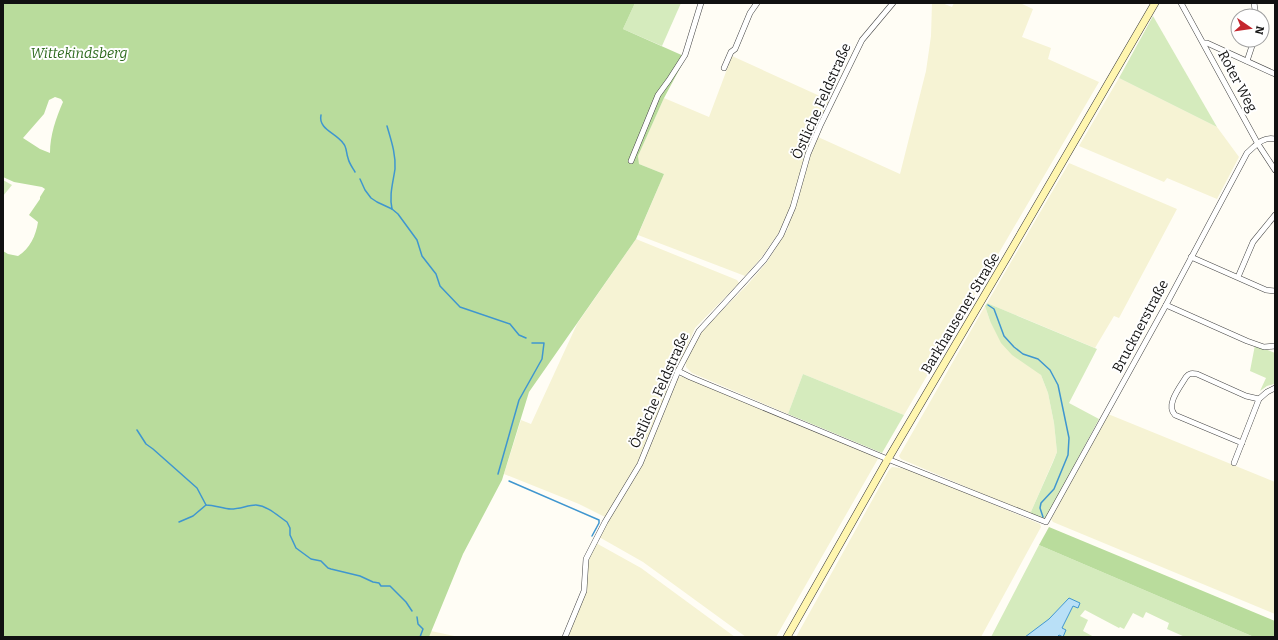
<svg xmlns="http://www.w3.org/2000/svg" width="1278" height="640" font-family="Bitter,serif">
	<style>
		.farmland { fill: #f6f3d4 }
		.green { fill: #d5ebbd }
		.forest { fill: #b9dc9c; fill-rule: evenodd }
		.water { fill: #b9e0f7; stroke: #3f96cf }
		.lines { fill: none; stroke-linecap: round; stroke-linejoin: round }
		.stream { stroke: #3f96cf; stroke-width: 1.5 }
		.minor-casing { stroke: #444; stroke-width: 6 }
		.secondary-casing { stroke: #333; stroke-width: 8 }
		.minor { stroke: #fff; stroke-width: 5 }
		.secondary { stroke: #fff6b0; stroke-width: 7 }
		.labels { text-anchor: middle; stroke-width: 4; stroke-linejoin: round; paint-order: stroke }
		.park-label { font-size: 14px; font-style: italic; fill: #2f6b1f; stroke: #fff }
		.street-label { font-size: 14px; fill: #111; stroke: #fff }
	</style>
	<rect width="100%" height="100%" fill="#fffdf5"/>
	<g class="farmland">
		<path d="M 932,3 L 942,3 L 952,7 L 954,3 L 1020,3 L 1033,9 L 1022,37 L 1051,48 L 1048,59 L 1099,82 L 904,415 L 803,374 L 788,414 L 692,373 L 686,367 L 686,360 L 701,332 L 748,284 L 767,262 L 789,227 L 783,224 L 778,234 L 761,258 L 745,276 L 638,235 L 664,174 L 639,164 L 638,156 L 664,98 L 709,117 L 732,56 L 833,102 L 818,137 L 900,174 L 926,71 L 931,36 Z"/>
		<path d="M 1119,78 L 1217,127 L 1239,157 L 1217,199 L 1167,178 L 1164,182 L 1079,146 Z"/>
		<path d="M 1069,163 L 1177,209 L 1119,318 L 1114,316 L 1095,348 L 987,303 Z"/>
		<path d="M 636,239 L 737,280 L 739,283 L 695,328 L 638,463 L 605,517 L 579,504 L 504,474 L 521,420 L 531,424 L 577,324 Z"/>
		<path d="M 985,306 L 990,321 L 1041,375 L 1048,393 L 1054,423 L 1057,452 L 1030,514 L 901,459 L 899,456 Z"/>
		<path d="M 682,376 L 879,457 L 776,637 L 746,637 L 643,562 L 599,537 L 642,466 L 678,378 Z"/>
		<path d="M 1108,414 L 1275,482 L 1275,614 L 1053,522 L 1051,519 Z"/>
		<path d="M 892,467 L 910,469 L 1040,524 L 1041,527 L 981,637 L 796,637 L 889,470 Z"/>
		<path d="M 596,543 L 641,568 L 735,637 L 568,637 L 587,587 L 587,567 L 589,555 Z"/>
		<path d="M 431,631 L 459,637 L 429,637 Z"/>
	</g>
	<g class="green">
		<path d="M 635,3 L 681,3 L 662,46 L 623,29 Z"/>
		<path d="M 1153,16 L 1217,127 L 1119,78 Z"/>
		<path d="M 3,180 L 12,185 L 3,196 Z"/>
		<path d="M 987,303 L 1097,349 L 1069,403 L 1099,419 L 1046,518 L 1043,519 L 1030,514 L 1053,462 L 1057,452 L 1054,423 L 1048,393 L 1041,375 L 1012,355 L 1001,343 L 990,321 L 985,306 Z"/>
		<path d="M 1255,345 L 1275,353 L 1275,377 L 1274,384 L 1267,386 L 1260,391 L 1266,378 L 1250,371 Z"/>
		<path d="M 803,374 L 904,415 L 882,453 L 788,414 Z"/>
		<path d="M 1039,545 L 1254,637 L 1185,637 L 1167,629 L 1169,623 L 1146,612 L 1143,618 L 1133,613 L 1124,629 L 1120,627 L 1119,628 L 1085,610 L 1080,616 L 1088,620 L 1083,631 L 1094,637 L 1057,637 L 1059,634 L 1063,637 L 1062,628 L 1073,606 L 1080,603 L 1069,598 L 1049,619 L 1025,637 L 991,637 Z"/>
	</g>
	<g class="forest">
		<path d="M 3,3 L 635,3 L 623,29 L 686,57 L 664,98 L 638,156 L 639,164 L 664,174 L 636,239 L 529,392 L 502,480 L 463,554 L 429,637 L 3,637 L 3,251 L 8,254 L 18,256 C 30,249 36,235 38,222 L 29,215 L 40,199 L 40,197 L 45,189 L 42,187 L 14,182 L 3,177 ZM 55,97 L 61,99 L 63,102 C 56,118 50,135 50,153 L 40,149 L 23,138 L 44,114 L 49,100 Z"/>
		<path d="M 1049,527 L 1275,621 L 1275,637 L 1254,637 L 1039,545 Z"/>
	</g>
	<path class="water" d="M 1069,598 L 1080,603 L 1078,608 L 1073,606 L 1062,628 L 1066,630 L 1063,637 L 1059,635 L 1057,637 L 1025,637 L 1049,619 Z"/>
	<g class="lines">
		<g class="stream">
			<path d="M 321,115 C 318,129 336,133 343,143 C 347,147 346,153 348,158 C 349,163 352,167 355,172"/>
			<path d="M 387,126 C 391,140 396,154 395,169 C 393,183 389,195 392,209"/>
			<path d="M 360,179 L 365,190 L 371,198 L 377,202 L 392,209 L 398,214 L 417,240 L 422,256 L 436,274 L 440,286 L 460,307 L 510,324 L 519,335 L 526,338"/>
			<path d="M 988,305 L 994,309 L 1004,336 L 1014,347 L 1023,354 L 1038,359 L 1050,370 L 1058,385 L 1069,438 L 1068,455 L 1054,489 L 1041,503 L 1040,508 L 1043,517"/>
			<path d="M 137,430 L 146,444 L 153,449 L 197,488 L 206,505 C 215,505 223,509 231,509 C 240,509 248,505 256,505 C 268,506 278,516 287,522 L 290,528 L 290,535 L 296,548 L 311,559 L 321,561 L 328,568 L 331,569 L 360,576 L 373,582 L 379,583 L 381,586 L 390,586 L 406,602 L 412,611"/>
			<path d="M 498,474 L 519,400 L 542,359 L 544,343 L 532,343"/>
			<path d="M 509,481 L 599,520 L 599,523 L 592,536"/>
			<path d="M 179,522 L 193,516 L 206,505"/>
			<path d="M 417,617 L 418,624 L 423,629 L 420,637"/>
		</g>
		<g class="minor-casing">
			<g id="minor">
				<path d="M 1181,3 L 1258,144 L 1275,170"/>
				<path d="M 1254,3 L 1256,16"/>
				<path d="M 1204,43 L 1207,43 L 1275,74"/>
				<path d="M 1247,61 L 1254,40"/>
				<path d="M 724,68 L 731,52 L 735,49 L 750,13 L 757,3"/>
				<path d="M 631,161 L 658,95 L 669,80 L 685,55 L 701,3"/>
				<path d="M 1191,257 L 1266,290 L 1275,291"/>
				<path d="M 1238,277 L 1253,242 L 1275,215"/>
				<path d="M 1166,305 L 1247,341 L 1264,347 L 1275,346"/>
				<path d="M 678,371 L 690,377 L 885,458 L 1046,522 L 1166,305 L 1247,153 C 1255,146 1263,136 1275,139"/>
				<path d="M 1242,443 L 1175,415 C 1165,405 1180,387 1186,377 C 1189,373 1192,373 1197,374 L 1246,396 L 1259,399"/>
				<path d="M 1234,463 L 1259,399 L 1267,392 L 1275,388"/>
				<path d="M 565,637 L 584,591 L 586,559 L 605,522 L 640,464 L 678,371 L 699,331 L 764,260 L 781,235 L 793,207 L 808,154 L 820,126 L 862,40 L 893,3"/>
			</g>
		</g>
		<g class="secondary-casing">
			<path id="secondary" d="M 787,637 L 888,459 L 1006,259 L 1155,3"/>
		</g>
		<use href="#minor" class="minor"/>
		<use href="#secondary" class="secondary"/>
	</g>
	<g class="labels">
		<g class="park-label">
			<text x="79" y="58">Wittekindsberg</text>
		</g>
		<g class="street-label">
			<text transform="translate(1238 81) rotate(62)" y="5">Roter Weg</text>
			<text transform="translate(821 101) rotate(-66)" y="5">Östliche Feldstraße</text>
			<text transform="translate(960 313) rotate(-59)" y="5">Barkhausener Straße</text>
			<text transform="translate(1140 326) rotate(-62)" y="5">Brucknerstraße</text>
			<text transform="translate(659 390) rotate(-66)" y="5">Östliche Feldstraße</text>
		</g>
	</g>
	<rect width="1278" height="640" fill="none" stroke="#111111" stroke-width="8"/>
	<g transform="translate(1250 28) rotate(103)"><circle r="19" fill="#ffffff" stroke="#a0a0a0"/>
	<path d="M0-3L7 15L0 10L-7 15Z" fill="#c4262e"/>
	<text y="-6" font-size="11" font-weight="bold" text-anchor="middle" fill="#111111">N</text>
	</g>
</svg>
